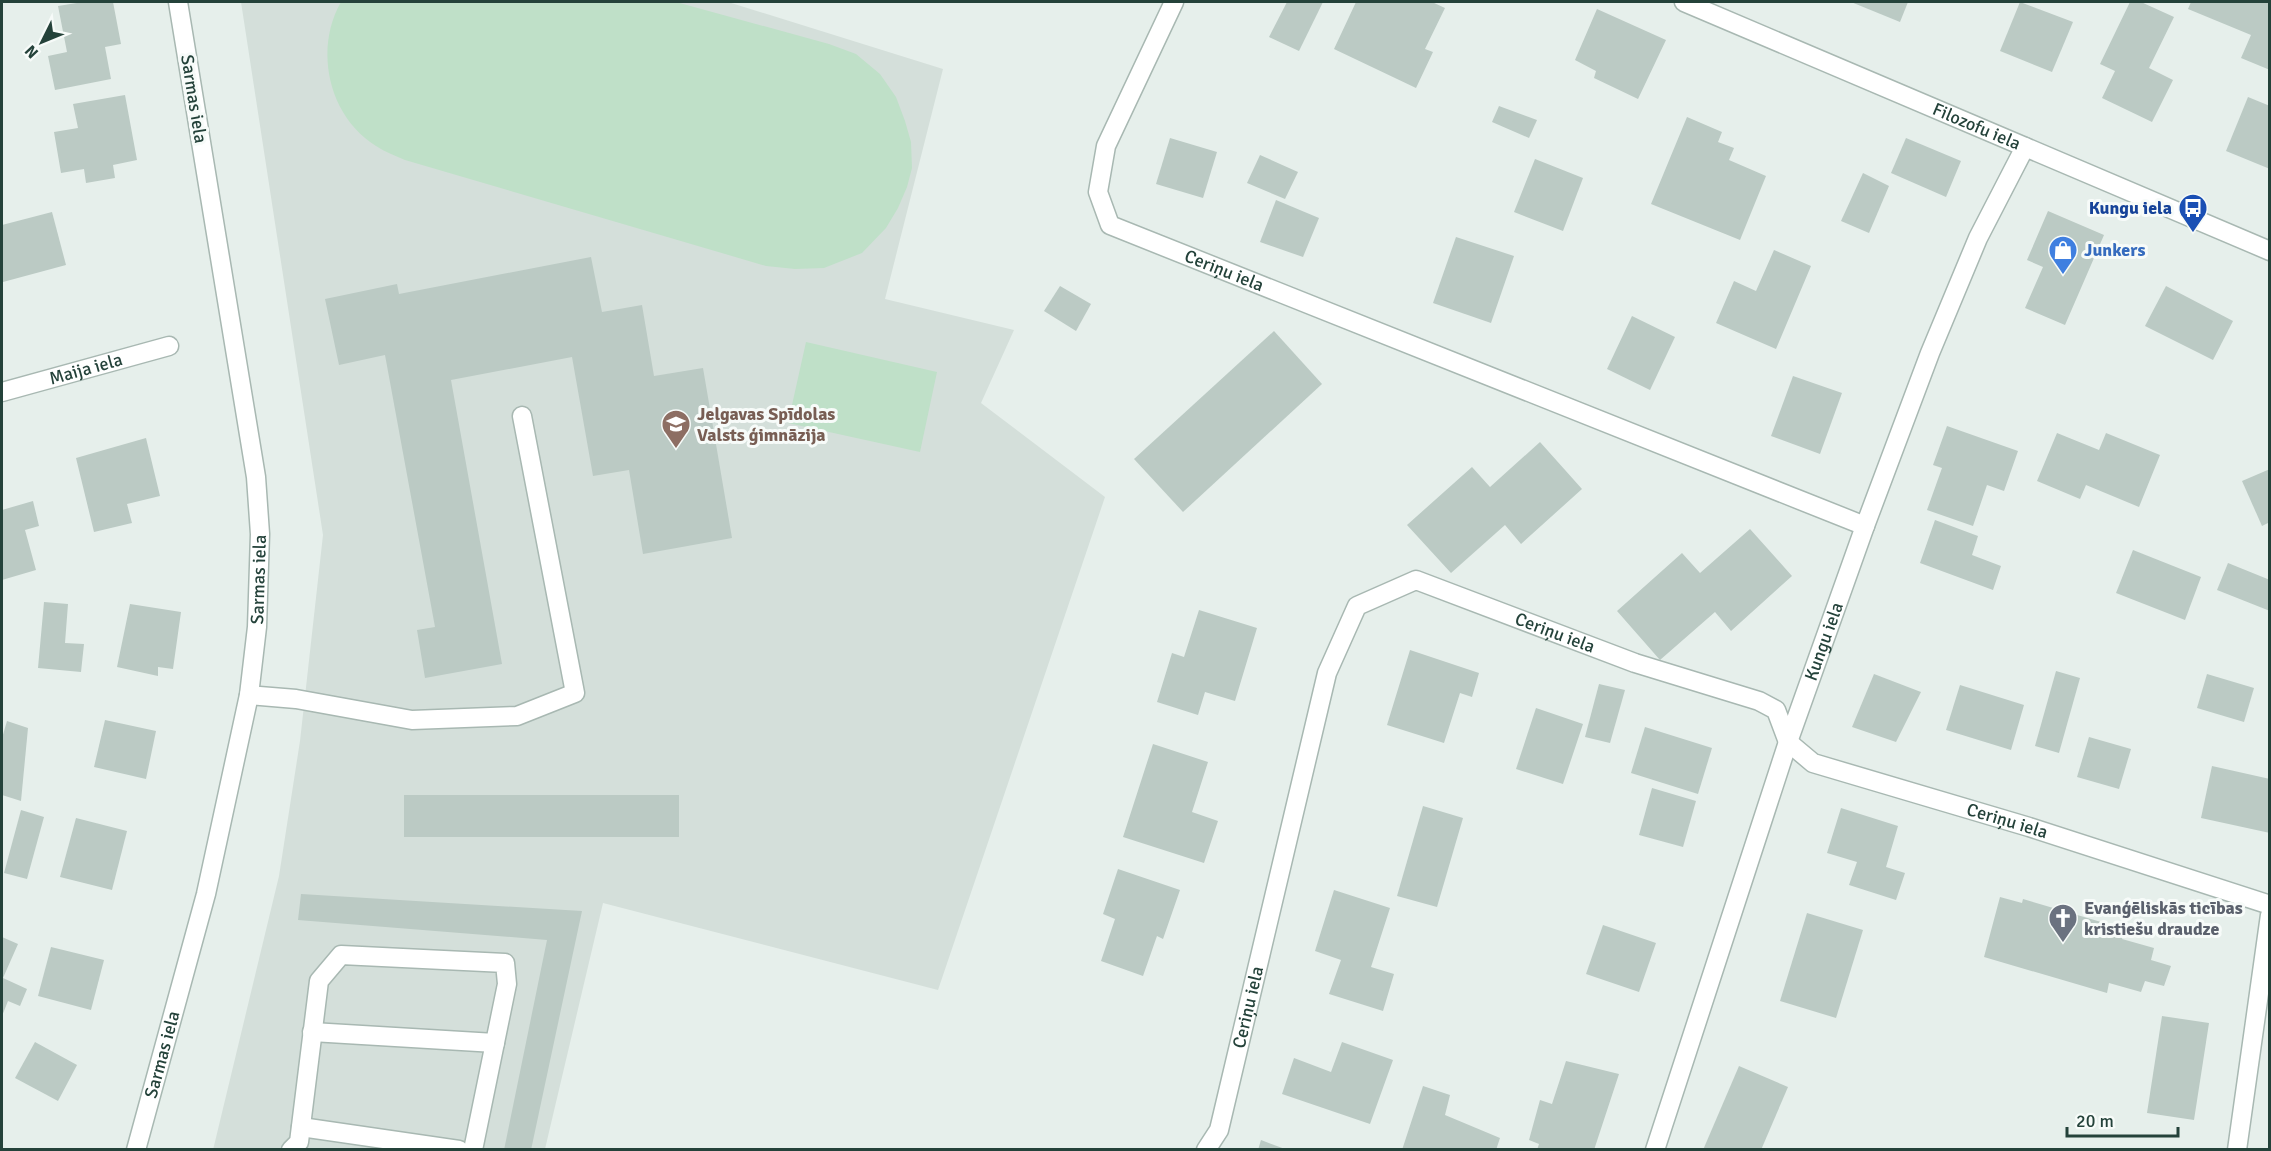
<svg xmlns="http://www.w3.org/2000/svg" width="2271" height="1151" font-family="Signika,sans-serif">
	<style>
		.built { fill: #d4dfda }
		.green { fill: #bfe0c8 }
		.building { fill: #bbcac4 }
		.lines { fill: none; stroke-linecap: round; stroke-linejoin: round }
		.minor-casing { stroke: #a8b8b2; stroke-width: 21 }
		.minor { stroke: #fff; stroke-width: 18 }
		.labels { text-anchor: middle; stroke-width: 6; stroke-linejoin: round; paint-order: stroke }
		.street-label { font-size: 18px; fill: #24423a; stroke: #f7fbf9 }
		.transit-label { font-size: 18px; font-weight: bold; fill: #164399; stroke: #f7fbf9; text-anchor: end }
		.shop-label { font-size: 18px; font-weight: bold; fill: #366cbe; stroke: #f7fbf9; text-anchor: start }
		.education-label { font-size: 18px; font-weight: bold; fill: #785e54; stroke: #f7fbf9; text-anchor: start }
		.worship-label { font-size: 18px; font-weight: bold; fill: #5b616d; stroke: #f7fbf9; text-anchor: start }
	</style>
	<rect width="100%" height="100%" fill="#e6efeb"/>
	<path class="built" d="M 241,2 L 728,2 L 943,69 L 885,299 L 1014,330 L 981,403 L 1105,497 L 938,990 L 603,903 L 545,1149 L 213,1150 L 279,876 L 300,741 L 323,535 Z"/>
	<g class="green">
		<path d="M 341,2 L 676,2 L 829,44 L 856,54 L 880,74 L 896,97 L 905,121 L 911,142 L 912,168 L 907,187 L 898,208 L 886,228 L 862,253 L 824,268 L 795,269 L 766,266 L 405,160 C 396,156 385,152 376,146 C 328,116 314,49 341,2 Z"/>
		<path d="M 806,342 L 937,372 L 920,452 L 788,423 Z"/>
	</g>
	<g class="building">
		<path d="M 83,2 L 113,2 L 121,44 L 105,47 L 111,79 L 55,90 L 48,56 L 67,52 L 58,6 Z"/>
		<path d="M 1287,2 L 1323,2 L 1299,51 L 1269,37 Z"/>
		<path d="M 1356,2 L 1432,2 L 1445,8 L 1425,49 L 1433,52 L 1416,88 L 1334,49 Z"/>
		<path d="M 1851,2 L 1908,2 L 1900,22 Z"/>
		<path d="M 2020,2 L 2073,22 L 2052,72 L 2000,51 Z"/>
		<path d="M 2130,2 L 2141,2 L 2174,17 L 2149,68 L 2173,80 L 2152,122 L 2102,98 L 2115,71 L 2100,64 Z"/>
		<path d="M 2191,2 L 2270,2 L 2270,70 L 2241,58 L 2251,35 L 2188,9 Z"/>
		<path d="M 1597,9 L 1666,40 L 1638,99 L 1594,78 L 1596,71 L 1575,60 Z"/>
		<path d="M 125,95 L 137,160 L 113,165 L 115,178 L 86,183 L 84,169 L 61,173 L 54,132 L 78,128 L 73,104 Z"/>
		<path d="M 2248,97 L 2270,106 L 2270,169 L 2226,151 Z"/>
		<path d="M 1499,106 L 1537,120 L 1529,138 L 1492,122 Z"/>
		<path d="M 1687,117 L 1722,132 L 1718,142 L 1734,148 L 1729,160 L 1766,176 L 1740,240 L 1651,204 Z"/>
		<path d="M 1170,138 L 1217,152 L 1203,198 L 1156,184 Z"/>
		<path d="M 1906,138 L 1961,161 L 1946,197 L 1891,173 Z"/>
		<path d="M 1260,155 L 1298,172 L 1285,199 L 1247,183 Z"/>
		<path d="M 1535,159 L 1583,178 L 1563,231 L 1514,212 Z"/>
		<path d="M 1863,173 L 1889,186 L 1869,233 L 1841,221 Z"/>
		<path d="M 1276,200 L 1319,218 L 1303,257 L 1260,242 Z"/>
		<path d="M 2048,211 L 2104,235 L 2065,325 L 2025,308 L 2043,267 L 2027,260 Z"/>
		<path d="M 52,212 L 66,265 L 3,282 L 2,225 Z"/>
		<path d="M 1456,237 L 1514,256 L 1491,323 L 1433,303 Z"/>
		<path d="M 1774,250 L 1811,266 L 1776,349 L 1716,323 L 1734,281 L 1756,291 Z"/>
		<path d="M 591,257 L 602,312 L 642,305 L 654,376 L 703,368 L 732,538 L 643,554 L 629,470 L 593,476 L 572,357 L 451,380 L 502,664 L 425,678 L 417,630 L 435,627 L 385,355 L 339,365 L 325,299 L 397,284 L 399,294 Z"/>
		<path d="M 1060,286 L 1091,304 L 1076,331 L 1044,311 Z"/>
		<path d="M 2166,286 L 2233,321 L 2213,360 L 2145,326 Z"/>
		<path d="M 1632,316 L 1675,337 L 1650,390 L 1607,369 Z"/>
		<path d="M 1274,331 L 1322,384 L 1183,512 L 1134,459 Z"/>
		<path d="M 1793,376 L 1842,393 L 1820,454 L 1771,436 Z"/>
		<path d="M 1947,426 L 2018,451 L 2004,491 L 1987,485 L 1973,526 L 1927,510 L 1942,468 L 1933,465 Z"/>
		<path d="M 2057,433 L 2099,450 L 2106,433 L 2160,455 L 2139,507 L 2086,485 L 2080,499 L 2037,481 Z"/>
		<path d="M 146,438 L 160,496 L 127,504 L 132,523 L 94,532 L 76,458 Z"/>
		<path d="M 1540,442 L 1582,489 L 1521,544 L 1505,525 L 1451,573 L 1407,525 L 1472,467 L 1490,487 Z"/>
		<path d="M 2270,469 L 2270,522 L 2262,526 L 2242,481 Z"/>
		<path d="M 33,501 L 39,526 L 25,530 L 36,570 L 2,580 L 2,510 Z"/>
		<path d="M 1935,520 L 1978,536 L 1972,555 L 2001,566 L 1993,590 L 1920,563 Z"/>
		<path d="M 1750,529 L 1792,576 L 1731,631 L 1715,612 L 1660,660 L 1617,611 L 1682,553 L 1700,573 Z"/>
		<path d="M 2133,550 L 2201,577 L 2185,620 L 2116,593 Z"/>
		<path d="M 2228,563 L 2270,580 L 2270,611 L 2217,590 Z"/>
		<path d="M 44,602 L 68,604 L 65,643 L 84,644 L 81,672 L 38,668 Z"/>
		<path d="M 130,604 L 181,612 L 173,669 L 158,667 L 158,676 L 117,667 Z"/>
		<path d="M 1199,610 L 1257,628 L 1235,701 L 1205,692 L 1198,715 L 1157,702 L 1172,653 L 1184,657 Z"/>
		<path d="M 1410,650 L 1479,673 L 1472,697 L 1460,693 L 1444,743 L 1387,725 Z"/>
		<path d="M 2056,671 L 2080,678 L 2059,753 L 2035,746 Z"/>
		<path d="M 1874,674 L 1921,692 L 1896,742 L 1852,727 Z"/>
		<path d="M 2207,674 L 2254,688 L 2244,722 L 2197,708 Z"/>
		<path d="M 1599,684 L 1625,690 L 1610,743 L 1585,737 Z"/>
		<path d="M 1960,685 L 2024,705 L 2011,750 L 1946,730 Z"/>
		<path d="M 1536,708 L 1583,724 L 1563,784 L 1516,769 Z"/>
		<path d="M 105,720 L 156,731 L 146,779 L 94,767 Z"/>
		<path d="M 7,721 L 28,728 L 21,801 L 2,795 L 2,738 Z"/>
		<path d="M 1645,727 L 1712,748 L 1698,794 L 1631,773 Z"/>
		<path d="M 2089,737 L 2131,749 L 2119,789 L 2077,777 Z"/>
		<path d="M 1153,744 L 1208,762 L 1192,812 L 1218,821 L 1204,863 L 1123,837 Z"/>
		<path d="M 2212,766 L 2270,779 L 2270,833 L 2201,818 Z"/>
		<path d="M 1652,788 L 1696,801 L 1683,847 L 1639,835 Z"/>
		<rect x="404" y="795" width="275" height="42"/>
		<path d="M 1423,806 L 1463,818 L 1437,907 L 1397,896 Z"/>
		<path d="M 1841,808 L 1898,826 L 1886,867 L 1905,873 L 1896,900 L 1849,885 L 1857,862 L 1827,853 Z"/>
		<path d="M 21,810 L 44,817 L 27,879 L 4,873 Z"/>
		<path d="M 76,818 L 127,831 L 112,890 L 60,877 Z"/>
		<path d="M 1118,869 L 1180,890 L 1163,939 L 1157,936 L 1143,976 L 1101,961 L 1115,919 L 1103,914 Z"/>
		<path d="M 1334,890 L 1390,908 L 1371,967 L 1394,974 L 1383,1011 L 1329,994 L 1341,960 L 1315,951 Z"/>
		<path d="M 301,894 L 582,911 L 531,1150 L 504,1150 L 547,940 L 298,920 Z"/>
		<path d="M 2000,897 L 2022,903 L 2023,899 L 2125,929 L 2122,939 L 2154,948 L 2151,960 L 2171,966 L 2164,986 L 2145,981 L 2141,992 L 2109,983 L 2107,993 L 1984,957 Z"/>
		<path d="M 1807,913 L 1863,930 L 1836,1018 L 1780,1001 Z"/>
		<path d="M 1603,925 L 1656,943 L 1639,992 L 1586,974 Z"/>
		<path d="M 2,937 L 18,944 L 3,978 L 27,989 L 20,1006 L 8,1001 L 2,1016 Z"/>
		<path d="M 51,947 L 104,960 L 91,1010 L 38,996 Z"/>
		<path d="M 2162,1016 L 2209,1023 L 2194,1120 L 2147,1113 Z"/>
		<path d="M 35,1042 L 77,1065 L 58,1101 L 15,1078 Z"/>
		<path d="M 1342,1042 L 1393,1060 L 1370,1124 L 1282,1094 L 1294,1058 L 1331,1072 Z"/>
		<path d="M 1566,1061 L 1619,1074 L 1594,1150 L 1537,1150 L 1539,1144 L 1529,1140 L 1540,1100 L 1552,1104 Z"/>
		<path d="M 1739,1066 L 1788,1087 L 1761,1150 L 1703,1150 Z"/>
		<path d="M 1423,1086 L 1450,1095 L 1445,1115 L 1500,1138 L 1496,1150 L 1402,1150 Z"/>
		<path d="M 1261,1140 L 1285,1149 L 1285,1150 L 1258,1150 Z"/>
	</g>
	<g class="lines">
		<g class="minor-casing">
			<g id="minor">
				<path id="s1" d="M 1174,2 L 1106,146 L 1098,192 L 1110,225 L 1865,526"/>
				<path id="s2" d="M 1684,2 L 2270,251"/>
				<path id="s3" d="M 2,392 L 169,346"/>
				<path d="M 249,695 L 296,699 L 412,720 L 517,716 L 575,693 L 522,416"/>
				<path d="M 312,1032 L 495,1043"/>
				<path d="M 301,1127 L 459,1150"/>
				<path id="s4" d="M 136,1150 L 206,894 L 249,695 L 257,627 L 260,534 L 256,477 L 178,2"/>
				<path d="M 291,1150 L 299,1142 L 319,981 L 341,955 L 505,963 L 507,984 L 473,1150"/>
				<path id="s5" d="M 1206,1150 L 1219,1130 L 1327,673 L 1357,606 L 1416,580 L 1635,663 L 1759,701 L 1776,710 L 1788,742 L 1813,763 L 2029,827 L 2270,905"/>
				<path id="s6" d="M 1655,1150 L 1788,742 L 1865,526 L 1930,353 L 1978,238 L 2025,147"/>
				<path d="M 2237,1150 L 2270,915"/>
			</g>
		</g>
		<use href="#minor" class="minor"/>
	</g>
	<defs>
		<g id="bus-pin" transform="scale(1.5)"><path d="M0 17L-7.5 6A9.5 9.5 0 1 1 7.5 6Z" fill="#1a4fb4" stroke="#f7fbf9"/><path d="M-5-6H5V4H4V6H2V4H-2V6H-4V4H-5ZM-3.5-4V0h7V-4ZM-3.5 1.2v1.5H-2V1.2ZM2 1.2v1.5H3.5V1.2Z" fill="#fff"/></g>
		<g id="shop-pin" transform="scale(1.5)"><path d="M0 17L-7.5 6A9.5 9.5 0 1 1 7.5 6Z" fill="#3f7fe0" stroke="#f7fbf9"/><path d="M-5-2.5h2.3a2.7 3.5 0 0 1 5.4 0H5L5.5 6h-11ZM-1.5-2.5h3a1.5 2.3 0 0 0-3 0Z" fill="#fff"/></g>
		<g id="school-pin" transform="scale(1.5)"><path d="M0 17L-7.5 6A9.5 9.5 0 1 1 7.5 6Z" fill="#8d6e63" stroke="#f7fbf9"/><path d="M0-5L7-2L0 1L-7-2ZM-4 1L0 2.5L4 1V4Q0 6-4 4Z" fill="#fff"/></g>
		<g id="church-pin" transform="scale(1.5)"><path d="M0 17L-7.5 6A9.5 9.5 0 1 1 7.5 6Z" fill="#6b7280" stroke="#f7fbf9"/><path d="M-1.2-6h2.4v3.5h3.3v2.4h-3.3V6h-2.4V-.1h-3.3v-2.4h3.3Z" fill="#fff"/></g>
	</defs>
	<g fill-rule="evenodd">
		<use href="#bus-pin" x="2193" y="208"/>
		<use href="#shop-pin" x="2063" y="250"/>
		<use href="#school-pin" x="676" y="424"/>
		<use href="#church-pin" x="2063" y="918"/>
	</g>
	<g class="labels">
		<g class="street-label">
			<text transform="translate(194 99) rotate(81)" y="6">Sarmas iela</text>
			<text dy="6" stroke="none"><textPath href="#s2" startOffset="318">Filozofu iela</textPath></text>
			<text dy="6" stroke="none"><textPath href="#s1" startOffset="364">Ceriņu iela</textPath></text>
			<text dy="6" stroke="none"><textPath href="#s3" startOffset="87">Maija iela</textPath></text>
			<text dy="6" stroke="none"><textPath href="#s4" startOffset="585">Sarmas iela</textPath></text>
			<text dy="6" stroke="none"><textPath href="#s5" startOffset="780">Ceriņu iela</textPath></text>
			<text dy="6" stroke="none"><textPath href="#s6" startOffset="536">Kungu iela</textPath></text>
			<text dy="6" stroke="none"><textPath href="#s5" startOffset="1284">Ceriņu iela</textPath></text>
			<text dy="6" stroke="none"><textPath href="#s5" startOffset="150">Ceriņu iela</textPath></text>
			<text dy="6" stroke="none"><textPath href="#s4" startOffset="99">Sarmas iela</textPath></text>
		</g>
		<g class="transit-label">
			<text x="2172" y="214">Kungu iela</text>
		</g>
		<g class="shop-label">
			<text x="2084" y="256">Junkers</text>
		</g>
		<g class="education-label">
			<text x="697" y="420">Jelgavas Spīdolas<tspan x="697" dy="21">Valsts ģimnāzija</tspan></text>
		</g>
		<g class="worship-label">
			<text x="2084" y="914">Evanģēliskās ticības<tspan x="2084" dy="21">kristiešu draudze</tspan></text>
		</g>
	</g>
	<rect width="2271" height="1151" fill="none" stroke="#24423a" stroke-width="6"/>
	<g transform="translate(42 42) rotate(227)" stroke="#f7fbf9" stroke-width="4.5" paint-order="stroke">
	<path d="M0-4.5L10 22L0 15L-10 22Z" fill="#24423a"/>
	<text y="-9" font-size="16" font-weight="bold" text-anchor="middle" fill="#24423a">N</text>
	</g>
	<path d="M2067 1127v9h111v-9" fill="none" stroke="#24423a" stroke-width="3"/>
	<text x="2076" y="1127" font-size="18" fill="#24423a" stroke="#f7fbf9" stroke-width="4.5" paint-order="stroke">20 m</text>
</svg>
